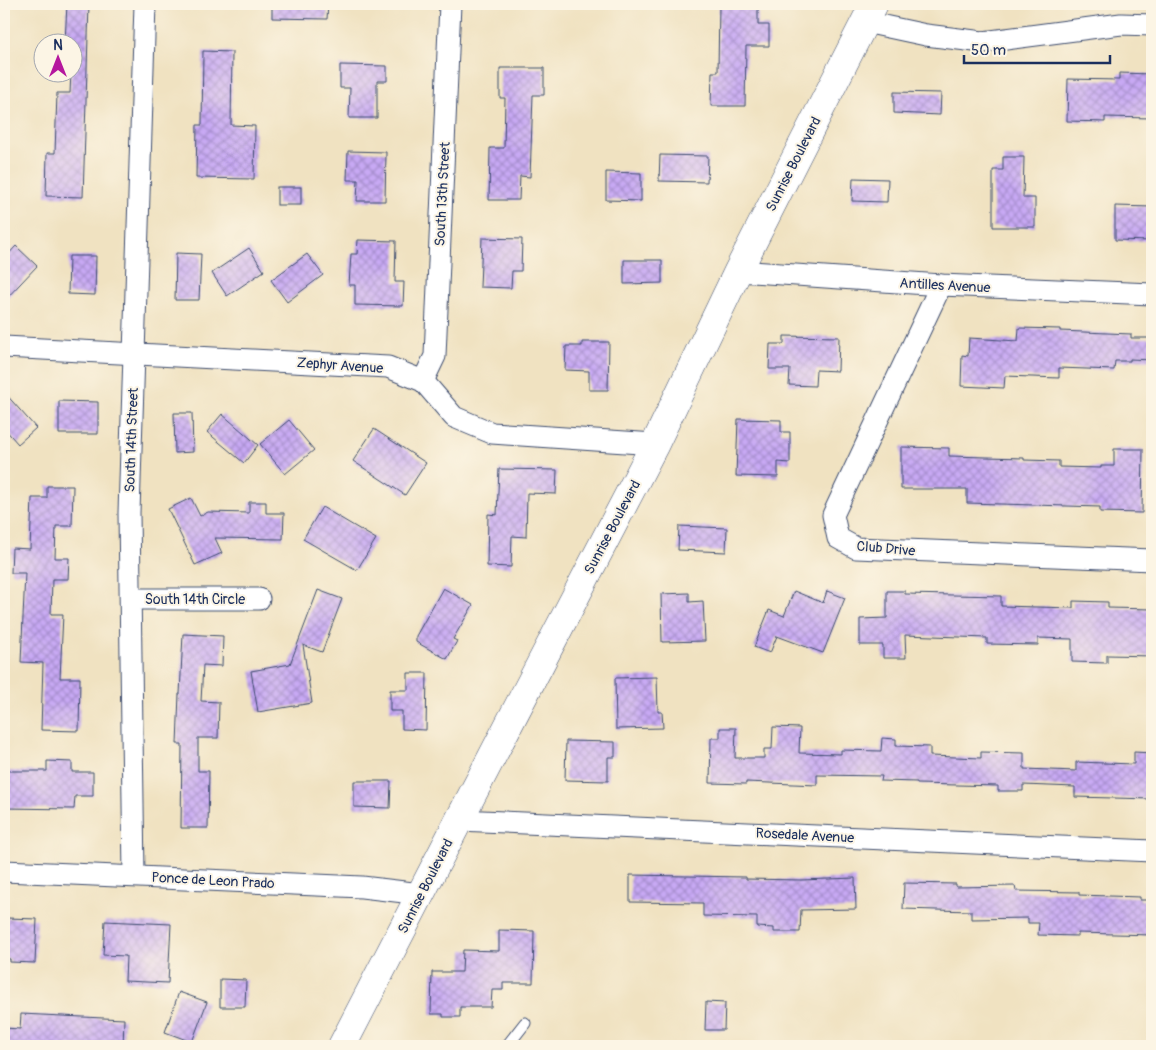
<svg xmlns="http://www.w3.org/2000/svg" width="1156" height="1050" font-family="Pangolin,sans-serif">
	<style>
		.building { fill: url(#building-cross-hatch) }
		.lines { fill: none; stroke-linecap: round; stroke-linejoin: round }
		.service-casing { stroke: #3b4a6d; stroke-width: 13 }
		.minor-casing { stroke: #3b4a6d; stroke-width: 23 }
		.tertiary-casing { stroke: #3b4a6d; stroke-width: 29 }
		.service { stroke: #fff; stroke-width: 11 }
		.minor { stroke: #fff; stroke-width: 21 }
		.tertiary { stroke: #fff; stroke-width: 28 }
		.labels { text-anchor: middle; stroke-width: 4; stroke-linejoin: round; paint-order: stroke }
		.street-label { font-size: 14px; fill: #1b2f5e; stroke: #fcf5e5 }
	</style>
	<defs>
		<pattern id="building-cross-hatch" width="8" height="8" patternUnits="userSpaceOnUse" patternTransform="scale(1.25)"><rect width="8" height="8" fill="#c8a9f4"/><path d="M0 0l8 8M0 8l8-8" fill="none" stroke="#a28ac9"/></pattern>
	</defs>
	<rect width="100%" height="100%" fill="#fcf5e5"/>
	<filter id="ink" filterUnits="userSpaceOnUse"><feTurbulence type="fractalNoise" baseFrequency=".02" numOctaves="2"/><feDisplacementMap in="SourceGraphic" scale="10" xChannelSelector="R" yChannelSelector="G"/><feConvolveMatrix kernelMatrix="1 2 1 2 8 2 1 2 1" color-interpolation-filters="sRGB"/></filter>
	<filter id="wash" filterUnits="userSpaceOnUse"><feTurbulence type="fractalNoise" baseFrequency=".0096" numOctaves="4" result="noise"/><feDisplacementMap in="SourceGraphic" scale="20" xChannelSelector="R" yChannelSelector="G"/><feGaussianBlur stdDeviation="1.12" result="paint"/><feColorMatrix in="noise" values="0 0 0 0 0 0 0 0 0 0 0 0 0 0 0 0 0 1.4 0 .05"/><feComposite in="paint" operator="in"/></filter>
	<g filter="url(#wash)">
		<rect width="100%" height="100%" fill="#f0e2c1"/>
		<g id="blocks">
			<g class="building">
				<path d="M 67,4 L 89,4 L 83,197 L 46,196 L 47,153 L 55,153 L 57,93 L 70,93 L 71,72 L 72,72 L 72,42 L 65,42 Z"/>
				<path d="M 272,4 L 328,4 L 327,19 L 272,18 Z"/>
				<path d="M 719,4 L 758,4 L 758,25 L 769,25 L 769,46 L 746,46 L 745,106 L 711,106 L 712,72 L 718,72 Z"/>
				<path d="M 203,51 L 232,52 L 231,125 L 255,126 L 254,179 L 196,178 L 197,125 L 202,125 Z"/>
				<path d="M 340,65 L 387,66 L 387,81 L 377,81 L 377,118 L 349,118 L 350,88 L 340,88 Z"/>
				<path d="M 500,68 L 544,68 L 544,95 L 533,95 L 530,177 L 520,176 L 519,200 L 489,200 L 490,148 L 504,148 L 505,98 L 500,98 Z"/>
				<path d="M 1119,73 L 1152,74 L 1152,118 L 1105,117 L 1105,122 L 1067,121 L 1068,79 L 1119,80 Z"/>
				<path d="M 894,92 L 941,93 L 940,115 L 894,113 Z"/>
				<path d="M 348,151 L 386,152 L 385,201 L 357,201 L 358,180 L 347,180 Z"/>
				<path d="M 660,155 L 708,156 L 707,182 L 659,181 Z"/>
				<path d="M 1003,157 L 1024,157 L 1023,198 L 1035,198 L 1035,227 L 993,227 L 993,170 L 1003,170 Z"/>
				<path d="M 606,172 L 641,173 L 641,201 L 606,200 Z"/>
				<path d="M 853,178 L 888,179 L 887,202 L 852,201 Z"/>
				<rect x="277" y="187" width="24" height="18"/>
				<path d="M 1115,206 L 1152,207 L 1152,241 L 1115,240 Z"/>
				<path d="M 482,238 L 522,239 L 521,271 L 512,271 L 511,288 L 480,287 Z"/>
				<path d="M 358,240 L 396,241 L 395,282 L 404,282 L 403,306 L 355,305 L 355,285 L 349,285 L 351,254 L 357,254 Z"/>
				<path d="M 16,246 L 37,266 L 4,301 L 4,259 Z"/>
				<path d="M 249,248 L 264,271 L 227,296 L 212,273 Z"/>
				<path d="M 176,253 L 201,254 L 199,300 L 175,300 Z"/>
				<path d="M 307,254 L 323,275 L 287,302 L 271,280 Z"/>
				<path d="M 69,256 L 96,256 L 95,295 L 68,294 Z"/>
				<path d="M 624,260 L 662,260 L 662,283 L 624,284 Z"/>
				<path d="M 1019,328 L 1060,329 L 1060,331 L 1131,334 L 1131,338 L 1152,338 L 1152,360 L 1130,359 L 1130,361 L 1115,361 L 1114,370 L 1059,368 L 1059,378 L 1005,376 L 1004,388 L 961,386 L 962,355 L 968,356 L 969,338 L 1018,341 Z"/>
				<path d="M 784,336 L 839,337 L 838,371 L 816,370 L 815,386 L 789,385 L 790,369 L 769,369 L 770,344 L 784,344 Z"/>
				<path d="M 582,342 L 609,342 L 608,390 L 589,390 L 589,371 L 565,370 L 566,346 L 582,346 Z"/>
				<path d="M 4,392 L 36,428 L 18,444 L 4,428 Z"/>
				<path d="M 59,401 L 98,402 L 98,434 L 59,434 Z"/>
				<path d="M 174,413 L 192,413 L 193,452 L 175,453 Z"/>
				<path d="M 222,414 L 258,445 L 244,463 L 207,432 Z"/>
				<path d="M 738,419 L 781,420 L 781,432 L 790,432 L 790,463 L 778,462 L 778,477 L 736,476 Z"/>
				<path d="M 289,420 L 314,450 L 285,474 L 260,444 Z"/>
				<path d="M 374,429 L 426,463 L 405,495 L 353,461 Z"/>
				<path d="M 901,447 L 949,448 L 949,456 L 1024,458 L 1024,460 L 1059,461 L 1059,467 L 1101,468 L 1101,466 L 1114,466 L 1114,449 L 1143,449 L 1142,513 L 1100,512 L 1100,507 L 967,503 L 967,489 L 901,489 Z"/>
				<path d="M 499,469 L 557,470 L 556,494 L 527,493 L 526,537 L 512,536 L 511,567 L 487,566 L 488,514 L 497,515 Z"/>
				<path d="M 47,486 L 73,486 L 72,526 L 56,526 L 55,558 L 69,558 L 68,579 L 52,579 L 51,614 L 63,614 L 60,678 L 80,678 L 79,731 L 41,730 L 43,663 L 21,662 L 25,573 L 11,573 L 12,548 L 30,549 L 32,498 L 47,498 Z"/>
				<path d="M 191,498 L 200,516 L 208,512 L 249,513 L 249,502 L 266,502 L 266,513 L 284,513 L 283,539 L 215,538 L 222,553 L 195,565 L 168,509 Z"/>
				<path d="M 322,507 L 376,539 L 357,570 L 303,539 Z"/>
				<path d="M 679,526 L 727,528 L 726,552 L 678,550 Z"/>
				<path d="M 443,588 L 473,605 L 453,639 L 457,641 L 447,659 L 416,642 L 416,636 Z"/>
				<path d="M 318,590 L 342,599 L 322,652 L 303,645 L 312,703 L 258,712 L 251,671 L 290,664 Z"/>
				<path d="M 794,591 L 823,603 L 827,591 L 845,598 L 823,653 L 777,636 L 770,653 L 754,647 L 769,610 L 784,616 Z"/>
				<path d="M 887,591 L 905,591 L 905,594 L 1001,596 L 1001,606 L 1073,608 L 1073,601 L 1108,602 L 1108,608 L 1152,609 L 1152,656 L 1107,655 L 1107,663 L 1072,662 L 1072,639 L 1038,638 L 1038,645 L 987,644 L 987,638 L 905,635 L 906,658 L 883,658 L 883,645 L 860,645 L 860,619 L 887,618 Z"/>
				<path d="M 689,593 L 689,602 L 703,601 L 705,641 L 662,642 L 661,594 Z"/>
				<path d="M 183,634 L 223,636 L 222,666 L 203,665 L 201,701 L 219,702 L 218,738 L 198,738 L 198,771 L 209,771 L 208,828 L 181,828 L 182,744 L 177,744 L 179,694 L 180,694 Z"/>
				<path d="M 408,673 L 427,673 L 426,730 L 402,729 L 402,711 L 390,711 L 390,690 L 408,690 Z"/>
				<path d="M 657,677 L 658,712 L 662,712 L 663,728 L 616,729 L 615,678 Z"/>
				<path d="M 773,727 L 800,728 L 799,753 L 841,754 L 841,750 L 881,751 L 882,738 L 896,739 L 896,746 L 930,747 L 930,756 L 981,758 L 981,752 L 1024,753 L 1024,769 L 1076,771 L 1076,762 L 1134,764 L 1134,752 L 1152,753 L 1152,799 L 1075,797 L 1075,787 L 1023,785 L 1023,791 L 998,791 L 998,786 L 917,784 L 917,782 L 881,781 L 882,776 L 817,775 L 817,785 L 746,782 L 746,784 L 710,783 L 711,738 L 720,738 L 720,728 L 736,728 L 735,758 L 764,758 L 764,749 L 772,749 Z"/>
				<path d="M 566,741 L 615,742 L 615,757 L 608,757 L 608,781 L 565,780 Z"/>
				<path d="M 47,761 L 72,762 L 72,772 L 93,772 L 93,796 L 75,796 L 74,809 L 4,808 L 4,771 L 47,771 Z"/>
				<path d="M 354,781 L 391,781 L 390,808 L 354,807 Z"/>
				<path d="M 630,875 L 746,877 L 746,879 L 801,880 L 855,878 L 856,909 L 801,910 L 800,932 L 774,932 L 774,928 L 757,927 L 757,917 L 703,916 L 703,903 L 630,902 Z"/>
				<path d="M 904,883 L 956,884 L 956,887 L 1015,886 L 1016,891 L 1079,892 L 1079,895 L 1140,897 L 1140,900 L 1152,900 L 1152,935 L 1078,933 L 1078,936 L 1038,935 L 1039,923 L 1028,923 L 1028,918 L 971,919 L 971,911 L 903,909 Z"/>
				<path d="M 7,918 L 37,919 L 35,963 L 10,962 L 10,959 L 4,958 L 4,924 L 7,924 Z"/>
				<path d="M 105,921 L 171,924 L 168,983 L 125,981 L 126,956 L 103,955 Z"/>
				<path d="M 499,930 L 534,931 L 533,983 L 503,983 L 503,990 L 492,990 L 491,1007 L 460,1007 L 460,1017 L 443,1017 L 443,1014 L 431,1014 L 432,972 L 462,972 L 463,950 L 499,951 Z"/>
				<path d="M 220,979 L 246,980 L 245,1007 L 220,1007 Z"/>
				<path d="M 179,992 L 207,1002 L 192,1042 L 165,1032 Z"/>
				<path d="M 706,1002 L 725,1003 L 724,1030 L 705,1030 Z"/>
				<path d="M 21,1014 L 124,1019 L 123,1046 L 4,1046 L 4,1028 L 20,1029 Z"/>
			</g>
		</g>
	</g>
	<g filter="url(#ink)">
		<use href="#blocks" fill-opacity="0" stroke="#3b4a6d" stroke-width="1"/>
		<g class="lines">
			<g class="service-casing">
				<path id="service" d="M 507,1046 L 525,1023"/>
			</g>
			<g class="minor-casing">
				<g id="minor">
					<path d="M 865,22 L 926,35 L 983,42 L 1121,24 L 1152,25"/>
					<path d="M 738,271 L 941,285 L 1152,294"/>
					<path d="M 941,285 L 833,515 L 838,538 L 856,548 L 1152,560"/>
					<path d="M 4,347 L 388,367 L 423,381 L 454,417 L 492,433 L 655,444"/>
					<path d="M 423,381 L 435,356 L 450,4"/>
					<path d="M 131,599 L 259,599"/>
					<path d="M 459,820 L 1152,851"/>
					<path d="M 4,871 L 362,887 L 421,894"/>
					<path d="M 134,876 L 129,513 L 145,4"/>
				</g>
			</g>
			<g class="tertiary-casing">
				<path id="tertiary" d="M 342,1046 L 459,820 L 655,444 L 738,271 L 874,4"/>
			</g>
			<use href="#service" class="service"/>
			<use href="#minor" class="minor"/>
			<use href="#tertiary" class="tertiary"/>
		</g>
	</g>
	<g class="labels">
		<g class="street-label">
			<text transform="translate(793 164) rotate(-63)" y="5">Sunrise Boulevard</text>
			<text transform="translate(442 194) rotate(-87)" y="5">South 13th Street</text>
			<text transform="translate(945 285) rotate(3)" y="5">Antilles Avenue</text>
			<text transform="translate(340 365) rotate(4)" y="5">Zephyr Avenue</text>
			<text transform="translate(131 440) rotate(-88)" y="5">South 14th Street</text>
			<text transform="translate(612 527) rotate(-62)" y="5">Sunrise Boulevard</text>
			<text transform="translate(886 548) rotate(5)" y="5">Club Drive</text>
			<text x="195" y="604">South 14th Circle</text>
			<text transform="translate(805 835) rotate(3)" y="5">Rosedale Avenue</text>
			<text transform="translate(213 880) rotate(3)" y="5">Ponce de Leon Prado</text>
			<text transform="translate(425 886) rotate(-63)" y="5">Sunrise Boulevard</text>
		</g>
	</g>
	<rect width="1156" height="1050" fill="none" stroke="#fcf5e5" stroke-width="20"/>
	<g transform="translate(58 58)"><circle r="24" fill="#fcf5e5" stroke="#a2a6af"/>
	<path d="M0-4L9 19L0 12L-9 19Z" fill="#b5179e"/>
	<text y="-8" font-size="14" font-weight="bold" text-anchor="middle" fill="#1b2f5e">N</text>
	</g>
	<path d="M964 55v8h146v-8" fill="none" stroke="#1b2f5e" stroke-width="2.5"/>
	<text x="971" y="55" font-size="15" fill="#1b2f5e" stroke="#fcf5e5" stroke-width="4" paint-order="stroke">50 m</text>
</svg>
